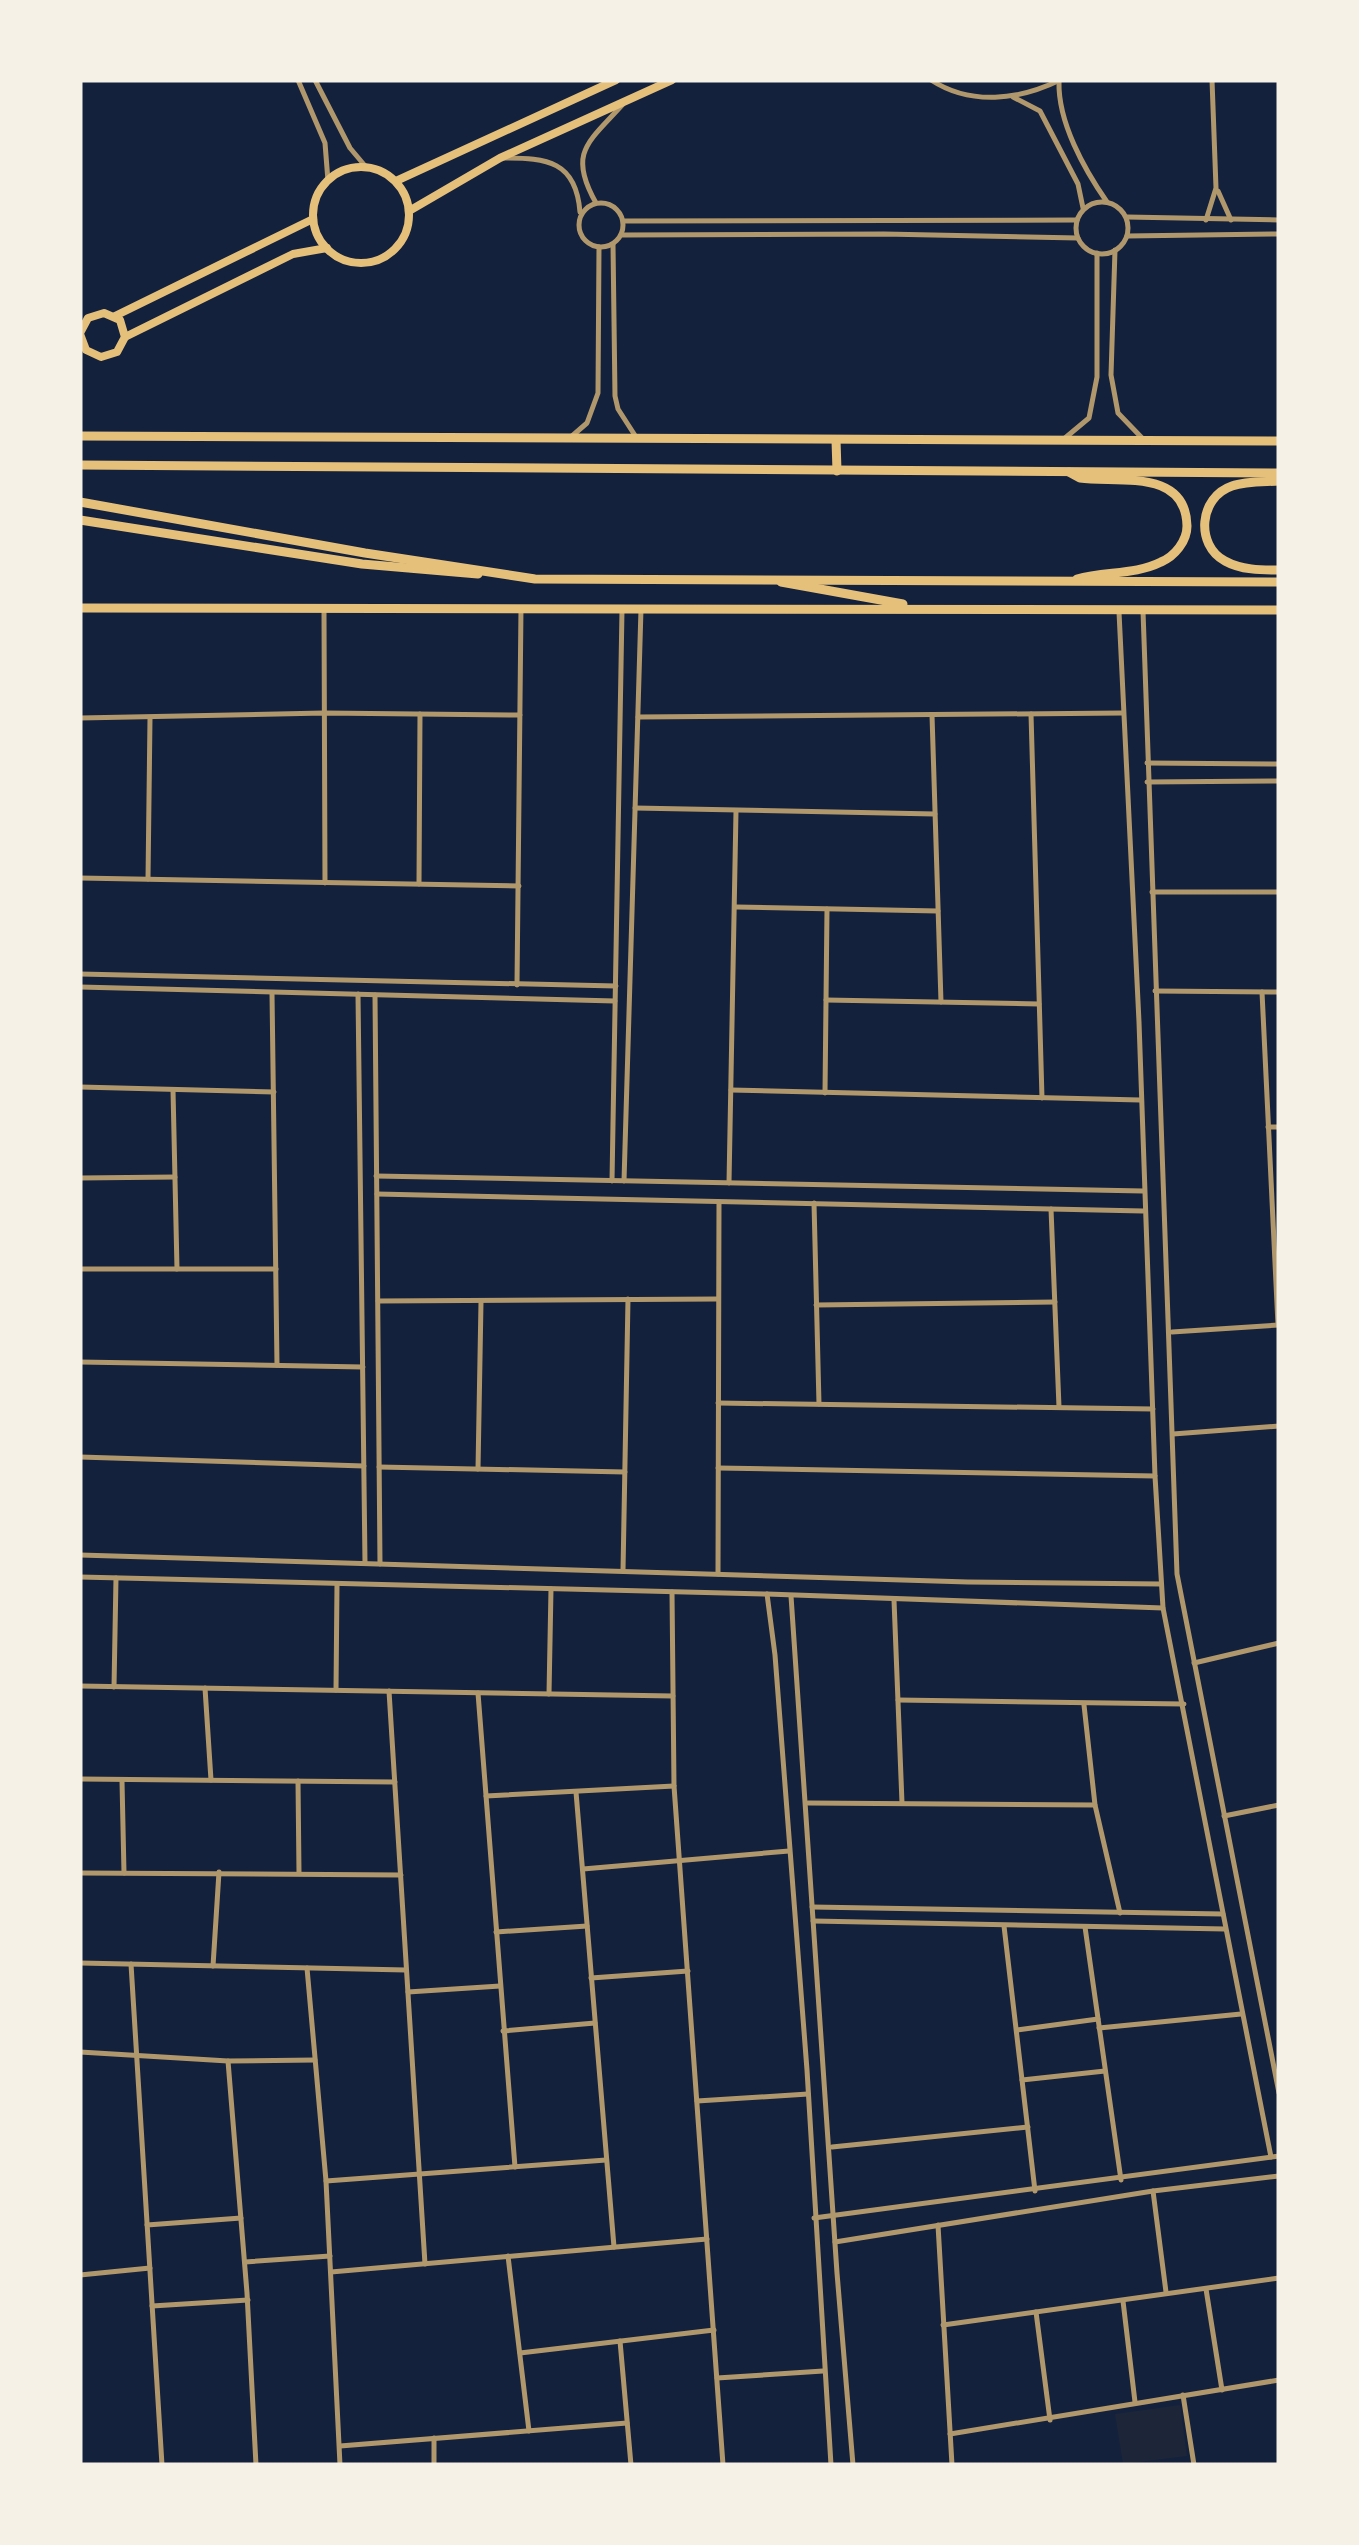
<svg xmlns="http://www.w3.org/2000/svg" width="1359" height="2545" font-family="'Open Sans',sans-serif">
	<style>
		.green { fill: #1d2539 }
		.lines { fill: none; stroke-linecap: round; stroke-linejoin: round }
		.minor { stroke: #b1986c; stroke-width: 5 }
		.secondary { stroke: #e5c07b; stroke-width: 8 }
		.primary { stroke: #e5c07b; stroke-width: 9 }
		.trunk { stroke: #e5c07b; stroke-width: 9 }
	</style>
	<rect width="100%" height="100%" fill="#14213d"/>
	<path class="green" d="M 1180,2405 L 1187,2456 L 1123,2464 L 1115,2414 Z"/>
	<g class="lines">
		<g class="minor">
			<path d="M 298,80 L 325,143 L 328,181"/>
			<path d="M 315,80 L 350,148 L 366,167"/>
			<path d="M 931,80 C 971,106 1019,100 1060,80"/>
			<path d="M 1059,82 C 1058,122 1084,169 1107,202"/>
			<path d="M 1013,97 L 1040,111 L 1078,184 L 1083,208"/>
			<path d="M 504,158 C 547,158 576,161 580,212"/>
			<path d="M 1218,191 L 1231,220"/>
			<circle cx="1102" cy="228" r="26"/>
			<circle cx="601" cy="225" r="22"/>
			<path d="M 596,203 C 567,152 589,142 623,104"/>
			<path d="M 1127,217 L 1279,220"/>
			<path d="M 1206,220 L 1216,188 L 1212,80"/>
			<path d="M 623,221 L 1077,220"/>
			<path d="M 621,235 L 884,234 L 1078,238"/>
			<path d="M 1127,236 L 1279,234"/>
			<path d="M 613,244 L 615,396 L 618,409 L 636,437"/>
			<path d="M 1115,250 L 1111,375 L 1118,413 L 1143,439"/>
			<path d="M 572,436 L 587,423 L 598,393 L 599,247"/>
			<path d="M 1065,438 L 1089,418 L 1097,377 L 1097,253"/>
			<path d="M 324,611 L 325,883"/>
			<path d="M 1143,611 L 1177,1574 L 1279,2093"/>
			<path d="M 1119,612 L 1139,1022 L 1155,1476 L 1163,1608 L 1271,2157"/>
			<path d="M 1031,714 L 1042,1098"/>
			<path d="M 932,715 L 941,1002"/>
			<path d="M 638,717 L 1123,713"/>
			<path d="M 80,718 L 324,713 L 520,715"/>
			<path d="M 1147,763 L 1279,764"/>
			<path d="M 1147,782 L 1279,781"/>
			<path d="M 635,808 L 935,814"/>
			<path d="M 80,878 L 519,886"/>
			<path d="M 148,879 L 150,718"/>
			<path d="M 419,884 L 420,714"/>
			<path d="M 1152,892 L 1279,892"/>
			<path d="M 736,907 L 938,911"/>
			<path d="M 80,974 L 616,986"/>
			<path d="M 517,985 L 521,608"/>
			<path d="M 80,987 L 615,1001"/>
			<path d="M 1155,991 L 1279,992"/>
			<path d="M 1262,992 L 1278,1325"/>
			<path d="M 272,993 L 277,1365"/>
			<path d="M 358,994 L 365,1563"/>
			<path d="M 375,995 L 380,1564"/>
			<path d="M 826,1000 L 1039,1004"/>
			<path d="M 80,1087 L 274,1092"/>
			<path d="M 173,1090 L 177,1269"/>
			<path d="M 731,1090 L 1140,1100"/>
			<path d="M 825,1093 L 827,909"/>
			<path d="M 1268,1127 L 1279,1127"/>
			<path d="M 376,1176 L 1143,1191"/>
			<path d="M 80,1178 L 175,1177"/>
			<path d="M 612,1181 L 622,610"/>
			<path d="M 624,1181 L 641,609"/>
			<path d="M 729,1183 L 736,811"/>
			<path d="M 377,1194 L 1143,1211"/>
			<path d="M 814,1203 L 819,1404"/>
			<path d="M 1051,1209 L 1059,1407"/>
			<path d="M 80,1269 L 276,1269"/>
			<path d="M 378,1301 L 718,1299"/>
			<path d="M 816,1305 L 1055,1302"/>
			<path d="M 1172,1332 L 1279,1325"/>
			<path d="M 80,1362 L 363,1367"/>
			<path d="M 718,1403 L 1153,1409"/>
			<path d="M 1173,1434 L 1279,1426"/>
			<path d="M 80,1457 L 364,1466"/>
			<path d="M 379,1467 L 625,1472"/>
			<path d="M 718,1468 L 1155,1476"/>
			<path d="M 478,1469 L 481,1302"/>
			<path d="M 80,1555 L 968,1582 L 1161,1584"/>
			<path d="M 623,1571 L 628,1299"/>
			<path d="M 718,1574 L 719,1202"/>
			<path d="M 80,1577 L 767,1594 L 1163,1608"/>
			<path d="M 672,1592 L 674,1786 L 723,2465"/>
			<path d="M 767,1594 L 775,1655 L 807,2070 L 831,2465"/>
			<path d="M 791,1596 L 837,2273 L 853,2465"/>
			<path d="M 894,1600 L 902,1803"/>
			<path d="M 1194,1663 L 1279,1643"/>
			<path d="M 80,1686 L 673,1696"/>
			<path d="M 114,1687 L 116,1578"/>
			<path d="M 205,1688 L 211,1780"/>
			<path d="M 336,1690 L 337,1584"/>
			<path d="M 389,1691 L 425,2264"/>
			<path d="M 478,1693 L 515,2167"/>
			<path d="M 549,1694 L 551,1589"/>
			<path d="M 898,1700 L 1184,1704"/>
			<path d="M 1084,1705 L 1095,1805 L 1120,1913"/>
			<path d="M 80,1779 L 395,1782"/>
			<path d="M 122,1781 L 124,1873"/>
			<path d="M 298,1781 L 299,1873"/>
			<path d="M 576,1792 L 614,2247"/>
			<path d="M 486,1796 L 674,1786"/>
			<path d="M 808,1803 L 1095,1805"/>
			<path d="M 1224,1816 L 1279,1805"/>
			<path d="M 583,1869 L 789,1851"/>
			<path d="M 80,1873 L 401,1875"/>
			<path d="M 812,1907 L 1223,1914"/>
			<path d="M 813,1921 L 1225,1929"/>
			<path d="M 1004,1926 L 1035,2191"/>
			<path d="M 1085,1927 L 1121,2180"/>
			<path d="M 496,1932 L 587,1926"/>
			<path d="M 80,1963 L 406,1970"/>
			<path d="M 131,1964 L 162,2465"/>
			<path d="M 213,1966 L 219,1872"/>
			<path d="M 307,1968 L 326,2181 L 340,2465"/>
			<path d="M 591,1978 L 688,1971"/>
			<path d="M 408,1992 L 500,1986"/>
			<path d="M 1099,2028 L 1241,2014"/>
			<path d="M 1017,2030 L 1098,2019"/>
			<path d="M 503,2031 L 595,2023"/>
			<path d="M 80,2052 L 228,2061 L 315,2060"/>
			<path d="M 228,2061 L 247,2293 L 256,2465"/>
			<path d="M 1022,2080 L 1105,2071"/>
			<path d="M 697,2101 L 808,2094"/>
			<path d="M 832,2147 L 1028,2127"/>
			<path d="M 326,2181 L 606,2160"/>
			<path d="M 1153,2191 L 1166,2292"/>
			<path d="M 814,2218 L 1279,2156"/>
			<path d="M 147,2225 L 241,2218"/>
			<path d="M 938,2225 L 952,2465"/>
			<path d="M 835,2242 L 1153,2191 L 1279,2176"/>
			<path d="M 508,2256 L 529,2431"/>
			<path d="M 245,2262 L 330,2256"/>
			<path d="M 331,2272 L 707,2239"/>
			<path d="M 80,2275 L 150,2268"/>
			<path d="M 1206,2289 L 1222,2390"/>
			<path d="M 1123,2301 L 1135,2402"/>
			<path d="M 152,2306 L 248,2300"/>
			<path d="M 1036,2312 L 1050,2420"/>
			<path d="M 943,2325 L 1279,2278"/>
			<path d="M 620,2341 L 631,2465"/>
			<path d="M 520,2353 L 714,2330"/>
			<path d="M 717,2378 L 823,2371"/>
			<path d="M 1183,2395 L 1194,2465"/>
			<path d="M 950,2434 L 1279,2380"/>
			<path d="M 340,2446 L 627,2423"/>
			<path d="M 434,2465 L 434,2438"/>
		</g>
		<g class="secondary">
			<circle cx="361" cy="215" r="48"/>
			<path d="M 396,181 L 616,80"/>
			<path d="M 409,211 L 500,158 L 672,80"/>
			<path d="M 115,316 L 313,219"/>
			<path d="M 80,333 L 88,318 L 104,313 L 120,320 L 125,337 L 117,352 L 101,357 L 86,350 L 80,334"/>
			<path d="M 125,337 L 293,254 L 327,248"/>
		</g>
		<g class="primary">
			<path d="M 80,436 L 1279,441"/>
			<path d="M 836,440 L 837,471"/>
			<path d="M 1069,472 L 1080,478 C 1118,483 1186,468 1187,526 C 1187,541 1175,556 1161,562 C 1135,575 1105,571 1077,579"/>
			<path d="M 1279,481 C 1264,482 1246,481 1232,486 C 1199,497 1195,545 1225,561 C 1241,570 1261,570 1279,570"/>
			<path d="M 80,520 L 362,564 L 478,574"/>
			<path d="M 781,582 L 903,604"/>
			<path d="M 80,608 L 1279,610"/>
		</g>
		<g class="trunk">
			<path d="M 80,465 L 1279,473"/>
			<path d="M 80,502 L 365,553 L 535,579 L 1279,582"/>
		</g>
	</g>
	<rect width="1359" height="2545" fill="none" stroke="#f6f1e7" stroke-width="165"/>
</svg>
